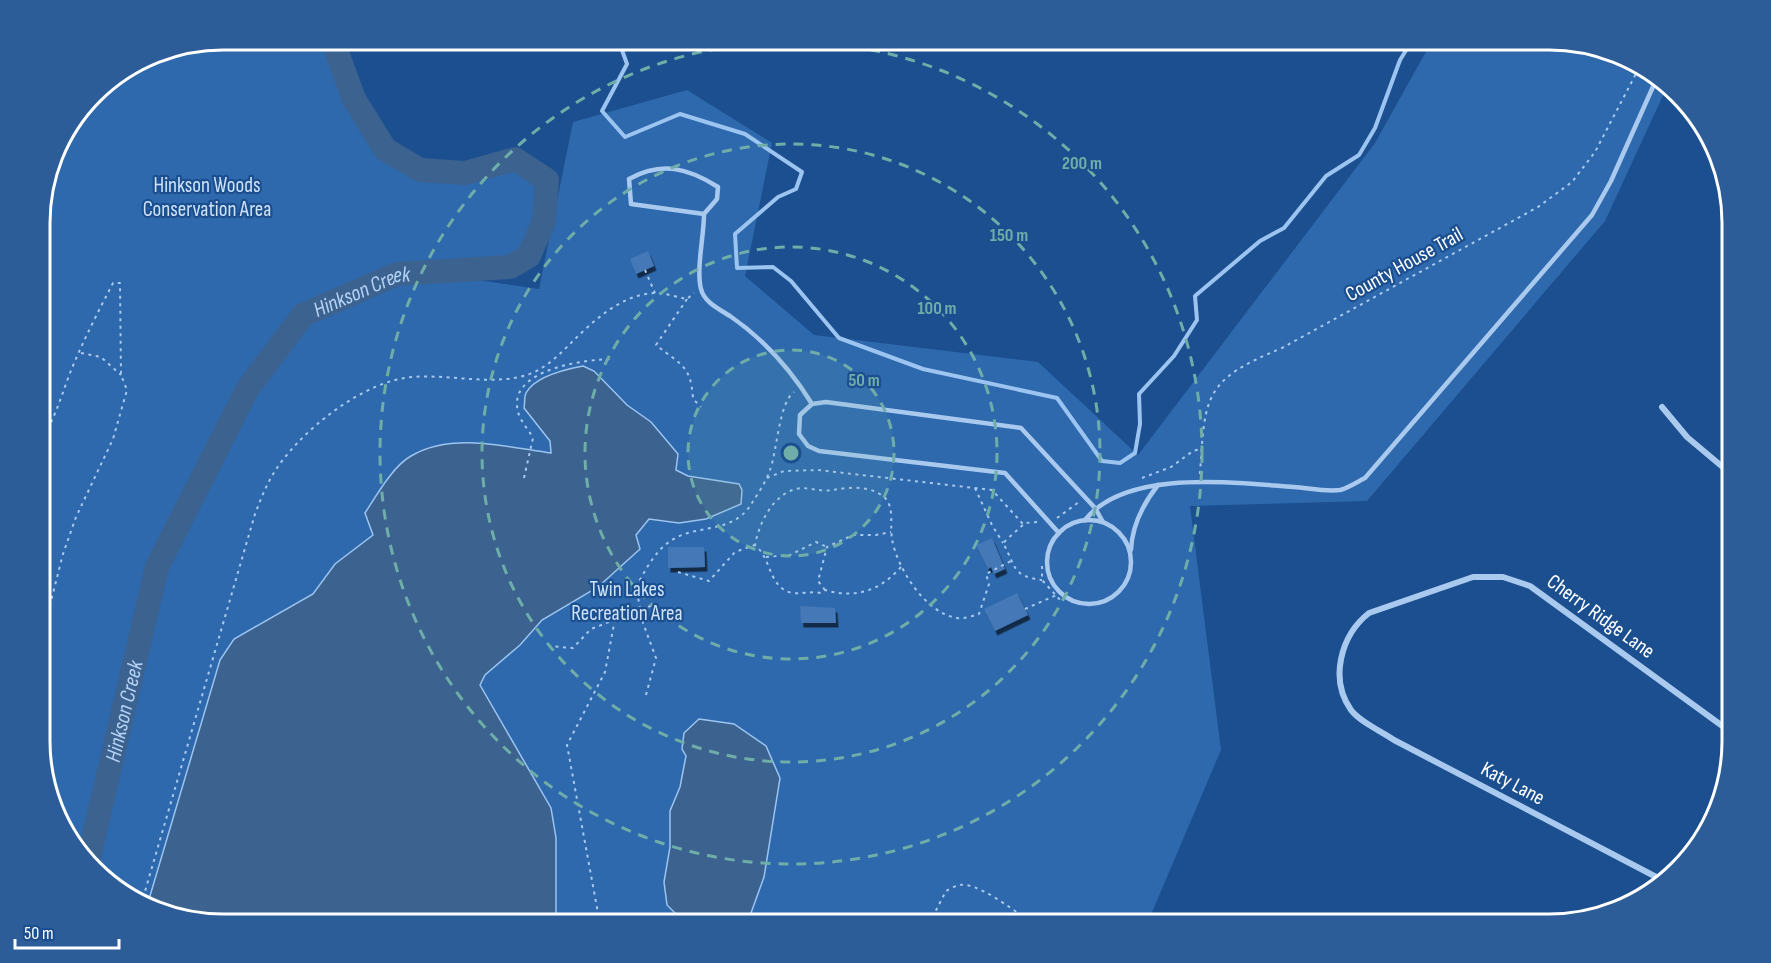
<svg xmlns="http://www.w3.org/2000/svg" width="1771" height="963" font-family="'Sofia Sans Condensed',sans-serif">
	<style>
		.green { fill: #2e69ad; fill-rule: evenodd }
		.water { fill: #3c6290; stroke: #9cc4f0; stroke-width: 1.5 }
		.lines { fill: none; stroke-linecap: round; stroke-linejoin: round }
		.stream { stroke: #9cc4f0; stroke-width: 4 }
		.river { stroke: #3c6290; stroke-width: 24 }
		.building { fill: #4478b7; filter: url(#shadow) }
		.path { stroke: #a9c9ee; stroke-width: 2; stroke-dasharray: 3 4.5; stroke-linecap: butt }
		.service { stroke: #a9c9ee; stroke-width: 4.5 }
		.minor { stroke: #a9c9ee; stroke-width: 6 }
		.ring { fill: none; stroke: #6fada8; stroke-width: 3; stroke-dasharray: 10 8 }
		.labels { text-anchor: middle; stroke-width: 4.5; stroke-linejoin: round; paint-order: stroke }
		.park-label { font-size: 21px; fill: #cfe3fa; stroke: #1b4f8f }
		.street-label { font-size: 21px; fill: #fff; stroke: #1b4f8f }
		.water-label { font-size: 22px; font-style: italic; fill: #b5d3f5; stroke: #1b4f8f }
		.rim { fill: none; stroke: #fff; stroke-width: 3 }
		.centre { fill: #6fada8; stroke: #1b4f8f; stroke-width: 3 }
		.ring-label { font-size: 18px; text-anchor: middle; font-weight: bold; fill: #6fada8; stroke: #1b4f8f; stroke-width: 4.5; stroke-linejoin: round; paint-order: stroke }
	</style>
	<defs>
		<filter id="shadow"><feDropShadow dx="2.5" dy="4.5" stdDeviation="0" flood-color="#0009"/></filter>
	</defs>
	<rect width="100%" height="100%" fill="#1b4f8f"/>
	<path class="green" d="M 222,39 L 332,39 L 354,99 L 385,149 L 420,170 L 465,173 L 515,159 L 547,180 C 546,202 545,238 529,256 C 504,284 406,260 366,288 L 442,275 L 539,289 L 573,122 L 687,90 L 772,143 L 745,276 L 814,335 L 1038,362 L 1138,455 L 1375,143 L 1433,39 L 1549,39 L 1630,58 L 1666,89 L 1605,221 L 1367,501 L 1190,506 L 1221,750 L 1147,924 L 222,924 L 141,905 L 92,864 L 102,819 L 96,828 L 88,861 L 77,852 L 41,765 L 39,210 L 58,141 L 101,85 L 152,53 ZM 336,301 L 335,302 L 290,333 L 303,315 ZM 179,524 L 119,750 L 116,741 L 157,567 Z"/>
	<g class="water">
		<path d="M 583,366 L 594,371 L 627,405 L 651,422 L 678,454 L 676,470 L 688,476 L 739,484 L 742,490 L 741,504 L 706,519 L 679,523 L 649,519 L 636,535 L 640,549 L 598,587 L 542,620 L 520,645 L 485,675 L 480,685 L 551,808 L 556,838 L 556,924 L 222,924 L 147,906 L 220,660 L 234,639 L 313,594 L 335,564 L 373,535 L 365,513 C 376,496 393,466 411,456 C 452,432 507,447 551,453 L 550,441 L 524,408 C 525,404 524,397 526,393 C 535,376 567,369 583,366 Z"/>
		<path d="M 699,719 L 734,724 L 766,746 L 780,778 L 764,877 L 747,924 L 686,924 L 667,905 L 664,882 L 670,847 L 670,811 L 680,787 L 686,756 L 682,749 L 684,733 Z"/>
	</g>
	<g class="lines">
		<path class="stream" d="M 618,39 L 627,64 L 602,111 L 625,137 L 680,114 L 745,134 L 802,172 L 796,189 L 778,197 L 735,234 L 737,268 L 773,267 L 791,281 L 839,338 L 923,369 L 1057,398 L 1102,461 L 1120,463 L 1135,453 L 1140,424 L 1139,394 L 1174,356 L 1197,320 L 1195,296 L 1260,241 L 1284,228 L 1326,176 L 1359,155 L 1375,128 L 1400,60 L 1413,39"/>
		<path class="river" id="s1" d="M 88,861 L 157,567 L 248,388 L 303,315 L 397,274 L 510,267 L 529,256 L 544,221 L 547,180 L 515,159 L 465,173 L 420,170 L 385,149 L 354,99 L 332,39"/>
	</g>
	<g class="building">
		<path d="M 648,251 L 654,266 L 636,274 L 630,259 Z"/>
		<path d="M 992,538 L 1005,569 L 994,574 L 991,567 L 988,569 L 976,545 Z"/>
		<path d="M 668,547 L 704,547 L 705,567 L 668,568 Z"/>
		<path d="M 1017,593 L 1028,615 L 995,631 L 984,609 Z"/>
		<path d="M 800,606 L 835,608 L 836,623 L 801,623 Z"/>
	</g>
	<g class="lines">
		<g class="path">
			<path d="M 645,270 L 655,293"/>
			<path d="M 687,299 L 656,345 C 681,365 691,365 693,399 L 701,407"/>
			<path d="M 81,353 L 101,357 L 121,375"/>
			<path d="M 40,442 C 54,421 61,397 70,373 C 82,343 98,312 113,283 L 120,283 L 121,375 L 127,390 L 113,439 L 76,517 L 63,554 L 40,644"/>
			<path d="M 1200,474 C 1205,395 1204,380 1282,348 L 1538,207 L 1572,182 L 1595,152 L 1640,66"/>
			<path d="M 524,478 L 533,438 C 527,427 517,418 517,405 C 515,368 588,359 614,359"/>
			<path d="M 767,478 L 784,471 L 818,470 L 992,490 L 1023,524"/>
			<path d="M 1142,478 L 1171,467 L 1193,451 L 1201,449"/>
			<path d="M 975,488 L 992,525 L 1003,543"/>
			<path d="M 1057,518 L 1079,502"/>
			<path d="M 1037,522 L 1025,523 L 1003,543 C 1016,566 1011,576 1042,580"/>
			<path d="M 766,557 L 790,555 L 816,542 L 827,547"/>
			<path d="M 1042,566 L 1042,580 L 1062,602"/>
			<path d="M 901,567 C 880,591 855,599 825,590 L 821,593 C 811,591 802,594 792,593 C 768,587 772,559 755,545 C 759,523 774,491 801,488 C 811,488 822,492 833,490 C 849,487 873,485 886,499 C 894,508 890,527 892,539 C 897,568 925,613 957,618 C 964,619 972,616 979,614 L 989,584 L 986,574 L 1011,561"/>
			<path d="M 678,572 L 709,581 L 735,552 L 755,545"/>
			<path d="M 825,590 L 818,581 L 827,547 L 853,535 L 876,535 L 891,532"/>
			<path d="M 1025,609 L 1061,593"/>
			<path d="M 548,646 L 573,648 L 591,629 L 653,605"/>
			<path d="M 646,695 L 656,658 L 643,623 L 636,587 C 645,571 655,550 672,540 C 697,524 731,534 750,506 C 757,495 766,482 770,470 C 777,452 779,402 794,392"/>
			<path d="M 141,905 L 255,514 C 260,501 265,488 272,476 C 296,434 363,380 413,377 C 450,374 491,386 527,375 C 545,369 558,356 571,343 C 593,321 622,294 655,293 C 665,293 677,297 687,299 L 694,293"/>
			<path d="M 600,924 L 567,745 L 605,672 L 615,619"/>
			<path d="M 929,924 L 946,891 C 950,889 955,886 959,885 C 978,882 1011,909 1027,919 L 1030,924"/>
		</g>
		<g class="service">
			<path d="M 704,214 L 717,199 L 718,187 C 688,168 662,161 629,179 L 631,204 L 704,214 C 704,236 696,269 701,289 C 704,302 719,309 730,316 C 762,338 791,370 812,404"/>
			<path d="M 1085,520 C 1126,468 1235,483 1294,487 C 1308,488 1326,492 1340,490 C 1348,488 1357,482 1365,478 L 1592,215 L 1611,181 L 1656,80"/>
			<circle cx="1089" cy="562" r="42"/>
			<path d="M 1059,533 L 1005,473 L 819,451 L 808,446 L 799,434 L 800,415 L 812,404 L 826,402 L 1021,428 L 1095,508 L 1103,522"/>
			<path d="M 1131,550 C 1132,526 1143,504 1158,485"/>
		</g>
		<g class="minor">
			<path d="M 1662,407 L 1687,437 L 1731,474"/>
			<path d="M 1662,880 L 1394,740 C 1381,731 1360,722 1351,710 C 1329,679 1341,635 1369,613 L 1473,577 L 1503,577 L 1530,586 L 1732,733"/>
		</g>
	</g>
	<circle cx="791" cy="453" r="103" fill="#6fada8" fill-opacity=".12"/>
	<g class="ring">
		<circle cx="791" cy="453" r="103"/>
		<circle cx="791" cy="453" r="206"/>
		<circle cx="791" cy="453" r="309"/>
		<circle cx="791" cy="453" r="411"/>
	</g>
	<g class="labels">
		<g class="park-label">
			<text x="207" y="192">Hinkson Woods<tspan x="207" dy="24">Conservation Area</tspan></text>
			<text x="627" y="596">Twin Lakes<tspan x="627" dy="24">Recreation Area</tspan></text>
		</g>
		<g class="street-label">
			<text transform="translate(1404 264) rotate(-29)" y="7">County House Trail</text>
			<text transform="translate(1601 616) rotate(36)" y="7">Cherry Ridge Lane</text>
			<text transform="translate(1513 783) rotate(28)" y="7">Katy Lane</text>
		</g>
		<g class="water-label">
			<text dy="8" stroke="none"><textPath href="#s1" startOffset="658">Hinkson Creek</textPath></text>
			<text dy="8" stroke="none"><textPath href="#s1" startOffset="154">Hinkson Creek</textPath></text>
		</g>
	</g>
	<path d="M0 0H1771V963H0ZM223 50H1549A173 173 0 0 1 1722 223V741A173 173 0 0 1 1549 914H223A173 173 0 0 1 50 741V223A173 173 0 0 1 223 50Z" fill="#2d5d98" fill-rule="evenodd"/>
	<path class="rim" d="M223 50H1549A173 173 0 0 1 1722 223V741A173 173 0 0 1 1549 914H223A173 173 0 0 1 50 741V223A173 173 0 0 1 223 50Z"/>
	<circle cx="791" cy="453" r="9" class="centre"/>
	<g class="ring-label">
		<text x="1082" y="169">200 m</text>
		<text x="1009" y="241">150 m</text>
		<text x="937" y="314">100 m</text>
		<text x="864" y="386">50 m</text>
	</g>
	<path d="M15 939v9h104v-9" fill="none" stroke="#ffffff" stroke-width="3"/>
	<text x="24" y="939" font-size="18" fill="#ffffff" stroke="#1b4f8f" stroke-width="4.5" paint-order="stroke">50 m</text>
</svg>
